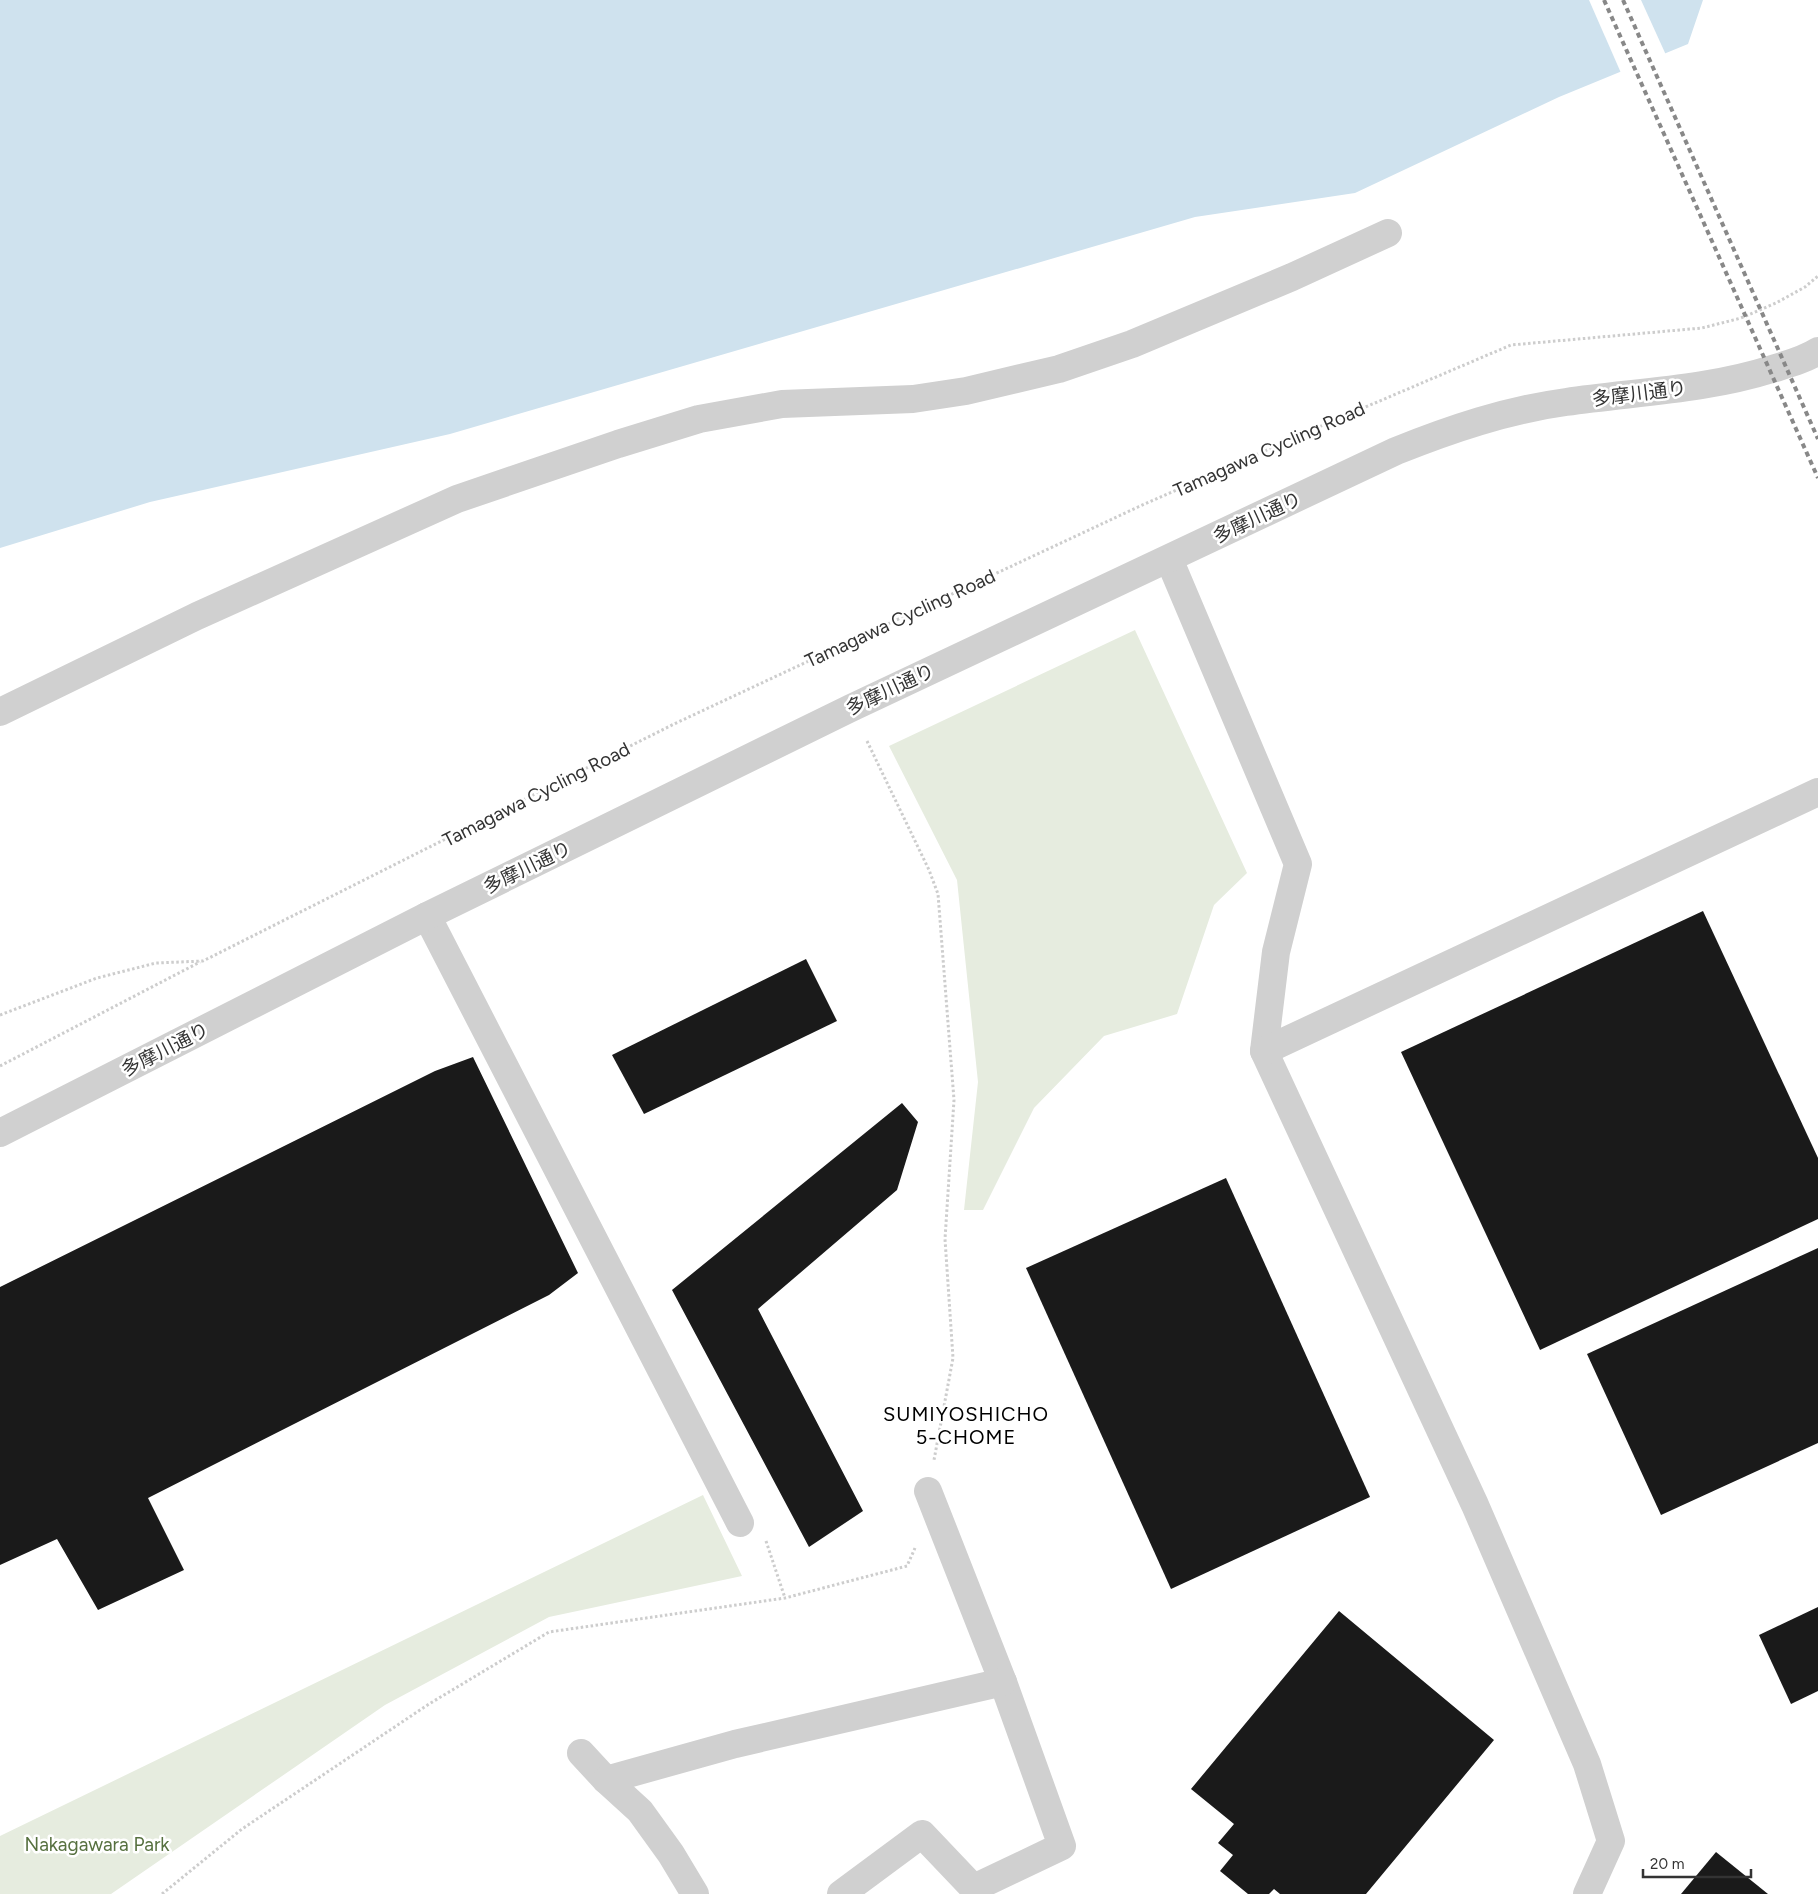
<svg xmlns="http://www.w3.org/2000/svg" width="1818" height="1894" font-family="Figtree,'Noto Sans JP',sans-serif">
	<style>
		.green { fill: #e6ecdf }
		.water { fill: #cfe2ee }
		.pier { fill: #fff }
		.building { fill: #1a1a1a }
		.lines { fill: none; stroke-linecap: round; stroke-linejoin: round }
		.path { stroke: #cdcdcd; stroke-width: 3; stroke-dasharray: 2.5 2.5; stroke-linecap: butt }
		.minor { stroke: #d0d0d0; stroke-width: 28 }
		.rail { stroke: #888; stroke-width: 4; stroke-dasharray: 5 4; stroke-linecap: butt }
		.labels { text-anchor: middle; stroke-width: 5; stroke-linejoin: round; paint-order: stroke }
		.street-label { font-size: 19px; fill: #333; stroke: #fff }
		.park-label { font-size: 19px; fill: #56703f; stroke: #fff }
		.neighbourhood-label { font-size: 20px; letter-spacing: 1px; fill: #000; stroke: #fff }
	</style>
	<rect width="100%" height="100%" fill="#fff"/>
	<g class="green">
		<path d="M 1135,630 L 1247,873 L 1214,905 L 1177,1014 L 1104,1036 L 1034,1108 L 983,1210 L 964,1210 L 978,1082 L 957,880 L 889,746 Z"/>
		<path d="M 703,1495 L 742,1576 L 549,1617 L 385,1705 L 111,1894 L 0,1894 L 0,1836 Z"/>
	</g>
	<path class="water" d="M 0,0 L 1703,0 L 1688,44 L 1559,97 L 1355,193 L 1195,217 L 450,434 L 150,502 L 0,548 Z"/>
	<path class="pier" d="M 1589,0 L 1641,0 L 1666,55 L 1621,73 Z"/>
	<g class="building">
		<path d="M 1703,911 L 1818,1158 L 1818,1219 L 1540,1350 L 1401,1052 Z"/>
		<path d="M 806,959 L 837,1021 L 644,1114 L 612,1055 Z"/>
		<path d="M 473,1057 L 578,1273 L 549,1295 L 148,1498 L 184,1570 L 98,1610 L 57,1539 L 0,1565 L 0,1287 L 435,1071 Z"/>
		<path d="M 902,1103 L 918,1122 L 897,1190 L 758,1309 L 863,1511 L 809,1547 L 672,1290 Z"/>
		<path d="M 1226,1178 L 1370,1497 L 1171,1589 L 1026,1268 Z"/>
		<path d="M 1818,1248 L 1818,1443 L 1661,1515 L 1587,1354 Z"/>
		<path d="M 1818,1607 L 1818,1691 L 1791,1704 L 1759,1635 Z"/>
		<path d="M 1339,1611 L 1494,1740 L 1366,1894 L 1280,1894 L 1274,1889 L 1269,1894 L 1248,1894 L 1220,1871 L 1233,1855 L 1218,1843 L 1234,1824 L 1191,1789 Z"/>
		<path d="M 1716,1852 L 1768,1894 L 1681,1894 Z"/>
	</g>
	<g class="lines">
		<g class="path">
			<path d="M 867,741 L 929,870 L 938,894 L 954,1100 L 945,1239 L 953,1358 L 934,1460"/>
			<path d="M 0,1015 L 97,978 L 156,963 L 203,961 L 674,724 L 1138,507 L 1321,426 L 1511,345 L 1702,328 L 1741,318 L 1776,303 L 1805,287 L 1818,276"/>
			<path d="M 0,1066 L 200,962"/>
			<path d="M 766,1541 L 785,1598"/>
			<path d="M 162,1894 L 242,1829 L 429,1704 L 549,1632 L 785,1598 L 907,1566 L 915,1548"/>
		</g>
		<g class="minor">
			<path d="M 1169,559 L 1298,864 L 1276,952 L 1264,1051 L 1475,1505 L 1587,1764 L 1611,1841 L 1587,1894"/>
			<path d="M 0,712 L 197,616 L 457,499 L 618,444 L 699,419 L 782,404 L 913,399 L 966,391 L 1059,369 L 1132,344 L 1292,277 L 1388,233"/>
			<path d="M 427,916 L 740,1523"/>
			<path d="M 1264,1051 L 1818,792"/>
			<path d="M 0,1133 L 427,916 L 851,708 L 1396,451 C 1451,429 1507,410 1566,402 C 1635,392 1706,390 1772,369 C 1788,364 1804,360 1818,351"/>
			<path d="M 928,1491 L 1003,1682 L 1062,1846 L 974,1888"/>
			<path d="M 581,1753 L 606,1780 L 640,1811 L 671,1854 L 695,1894"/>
			<path d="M 606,1780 L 735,1744 L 1003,1682"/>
			<path d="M 841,1894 L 922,1834 L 979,1894"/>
		</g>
		<g class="rail">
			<path d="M 1604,0 L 1818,478"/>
			<path d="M 1623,0 L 1818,439"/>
		</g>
	</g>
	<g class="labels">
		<g class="street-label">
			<text transform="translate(1639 393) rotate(-7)" y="7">多摩川通り</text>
			<text transform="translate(1269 449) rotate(-24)" y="7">Tamagawa Cycling Road</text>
			<text transform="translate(1257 517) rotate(-25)" y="7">多摩川通り</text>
			<text transform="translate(900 618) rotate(-25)" y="7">Tamagawa Cycling Road</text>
			<text transform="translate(890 689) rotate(-25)" y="7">多摩川通り</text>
			<text transform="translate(536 794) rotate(-27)" y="7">Tamagawa Cycling Road</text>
			<text transform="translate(527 867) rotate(-26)" y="7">多摩川通り</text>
			<text transform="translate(165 1049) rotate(-27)" y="7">多摩川通り</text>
		</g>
		<g class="park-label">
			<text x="97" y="1851">Nakagawara Park</text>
		</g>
		<g class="neighbourhood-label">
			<text x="966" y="1421">SUMIYOSHICHO<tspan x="966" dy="23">5-CHOME</tspan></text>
		</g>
	</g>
	<path d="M1643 1869v8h108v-8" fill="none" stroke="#333333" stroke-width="2.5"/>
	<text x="1650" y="1869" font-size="15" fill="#333333" stroke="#ffffff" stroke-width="4" paint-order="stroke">20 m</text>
</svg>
